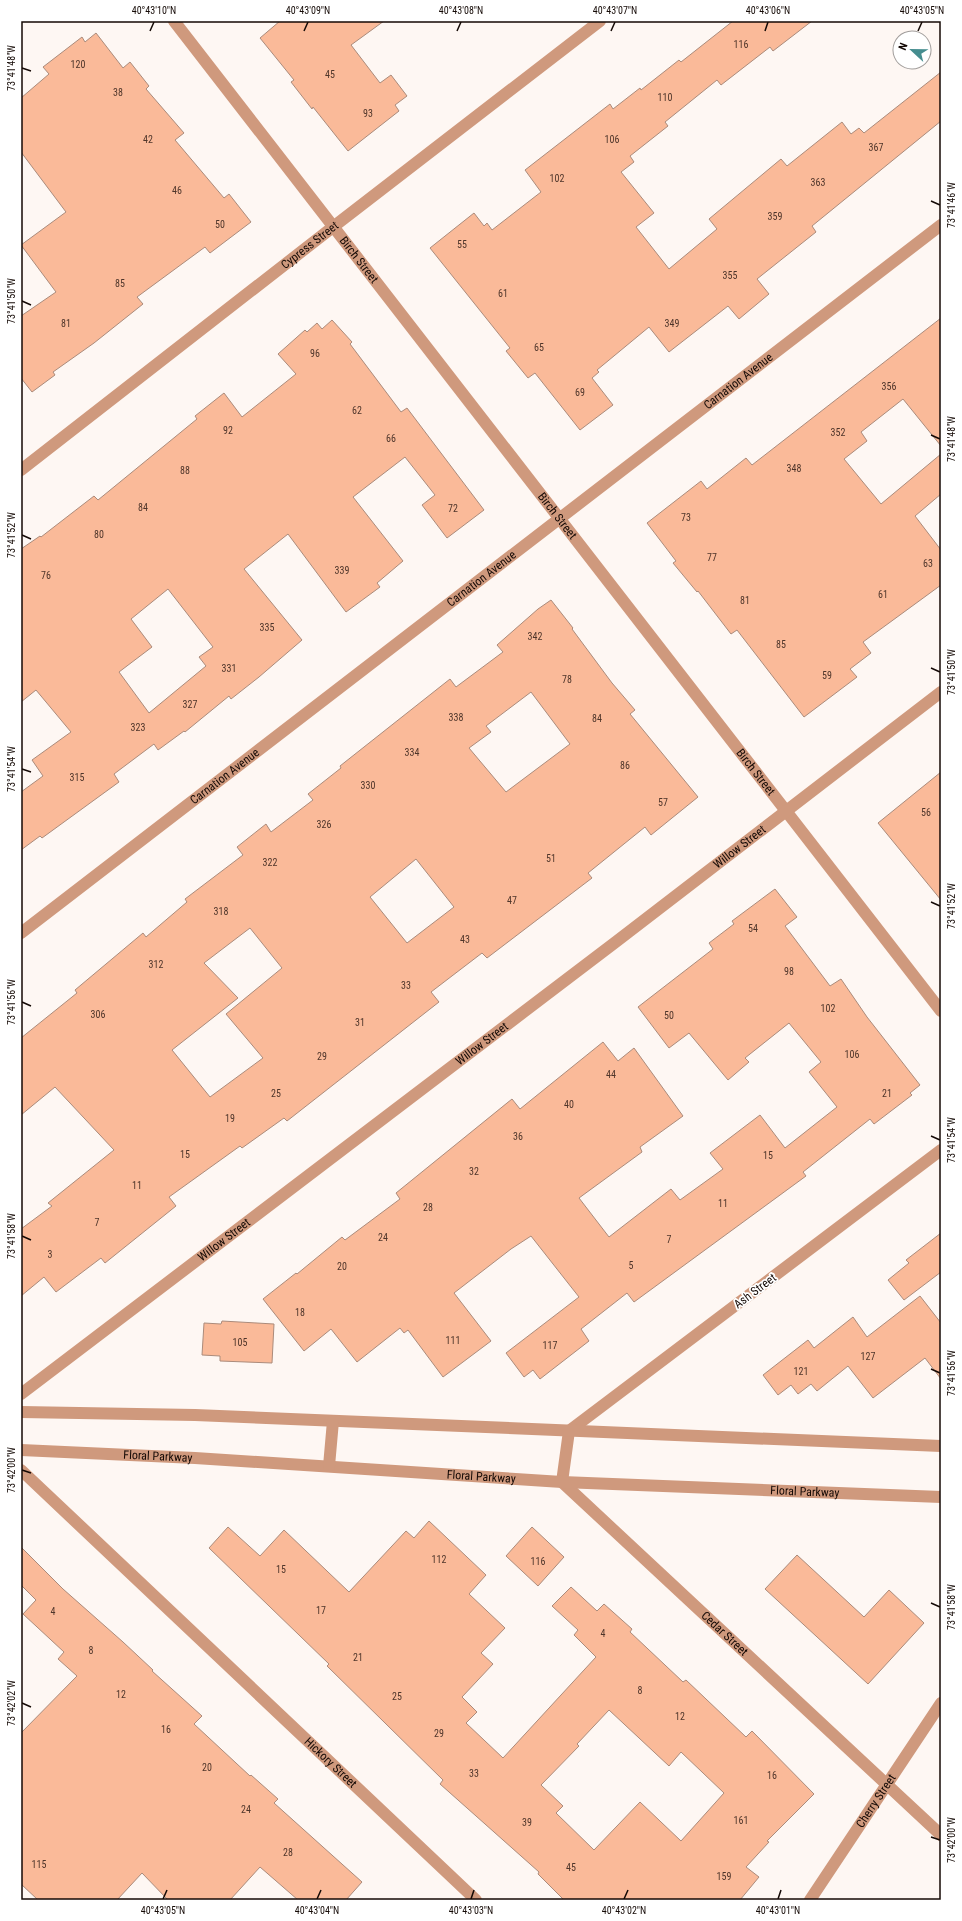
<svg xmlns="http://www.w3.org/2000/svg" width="962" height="1921" font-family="'Roboto Condensed',sans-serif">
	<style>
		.building { fill: #faba99; stroke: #ab8b7b; fill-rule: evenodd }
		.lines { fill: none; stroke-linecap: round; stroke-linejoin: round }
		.minor { stroke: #cf997d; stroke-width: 12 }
		.ticks { fill: none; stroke: #140905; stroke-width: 1.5 }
		.labels { text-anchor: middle; stroke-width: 3.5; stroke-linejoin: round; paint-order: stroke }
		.number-label { font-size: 10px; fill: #4e352a }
		.street-label { font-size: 12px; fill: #140905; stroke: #fff }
		.neatline { fill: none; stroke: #140905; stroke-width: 1.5 }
		.ticks-label { font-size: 10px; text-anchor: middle; fill: #140905 }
	</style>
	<rect width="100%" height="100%" fill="#fef7f3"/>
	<g class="building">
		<path d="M 280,21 L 384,21 L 351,45 L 380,83 L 391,75 L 407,96 L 395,105 L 399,111 L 348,151 L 313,107 L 312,109 L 291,82 L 294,80 L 260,38 Z"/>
		<path d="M 733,21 L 812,21 L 773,51 L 770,47 L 721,85 L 717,80 L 665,122 L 668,126 L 630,156 L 634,162 L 621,172 L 654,213 L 636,227 L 669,269 L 717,229 L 709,219 L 781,159 L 787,166 L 842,122 L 851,134 L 859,128 L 864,133 L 941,72 L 941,121 L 812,226 L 816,232 L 757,279 L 769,294 L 739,319 L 728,306 L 669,352 L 649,327 L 597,370 L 599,372 L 592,378 L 613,405 L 580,430 L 535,373 L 528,378 L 506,351 L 510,348 L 430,248 L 474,213 L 484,226 L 487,223 L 492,230 L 541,192 L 525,170 L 610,104 L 613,109 L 640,88 L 641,90 L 679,60 L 681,62 Z"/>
		<path d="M 96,33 L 123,68 L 130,62 L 149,86 L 146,89 L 184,133 L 175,140 L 224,198 L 229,194 L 251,222 L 210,253 L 205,247 L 137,297 L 143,304 L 94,343 L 53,372 L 55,375 L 32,392 L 21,378 L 21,316 L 56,292 L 21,245 L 66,212 L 21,152 L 21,98 L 49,74 L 43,67 L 82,37 L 85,42 Z"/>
		<path d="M 941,318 L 941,446 L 903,399 L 861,432 L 867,441 L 844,459 L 881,504 L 941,454 L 941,494 L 915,516 L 941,550 L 941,585 L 863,642 L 871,653 L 850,669 L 857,677 L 804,717 L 737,630 L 731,634 L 698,591 L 697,592 L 673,563 L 676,561 L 647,523 L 701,481 L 707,489 L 746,458 L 752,465 Z"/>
		<path d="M 332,320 L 352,342 L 350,344 L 401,412 L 407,408 L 484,510 L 447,538 L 422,505 L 435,495 L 405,457 L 353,497 L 403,561 L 377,583 L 380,587 L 346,612 L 288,534 L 244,569 L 302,640 L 259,677 L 231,699 L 229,696 L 185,732 L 184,731 L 158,750 L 154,744 L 114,774 L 119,782 L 42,838 L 40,836 L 21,850 L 21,792 L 43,776 L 32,760 L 71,732 L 36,690 L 21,702 L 21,549 L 40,536 L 41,537 L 94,496 L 98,500 L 197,419 L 195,416 L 224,393 L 242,417 L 296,374 L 278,354 L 305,330 L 307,332 L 317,323 L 322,329 ZM 168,589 L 213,647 L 199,657 L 206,666 L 149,713 L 119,672 L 152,647 L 131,619 Z"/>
		<path d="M 551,600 L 573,628 L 572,629 L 612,683 L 635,710 L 630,714 L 698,797 L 651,835 L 645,827 L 588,873 L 592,878 L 487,958 L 482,953 L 431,992 L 439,1002 L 287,1121 L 284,1118 L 242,1148 L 240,1146 L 169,1197 L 176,1206 L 105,1263 L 101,1258 L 56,1292 L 44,1277 L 21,1296 L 21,1229 L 52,1206 L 48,1203 L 114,1150 L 55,1087 L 21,1115 L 21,1038 L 77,993 L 75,990 L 143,933 L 146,937 L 187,902 L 185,899 L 243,855 L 237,847 L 266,824 L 271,832 L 313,800 L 308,794 L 341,768 L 340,766 L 450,679 L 456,687 L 503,652 L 497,645 L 538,609 ZM 531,692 L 570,744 L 506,792 L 469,748 L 491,732 L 486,726 ZM 416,859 L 454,907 L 407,943 L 370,897 ZM 250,928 L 282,968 L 226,1014 L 263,1058 L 210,1097 L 172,1050 L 238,998 L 204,963 Z"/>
		<path d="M 941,772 L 941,900 L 878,823 Z"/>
		<path d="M 775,889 L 797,917 L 785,926 L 830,986 L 841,979 L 867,1017 L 920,1085 L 910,1093 L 912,1095 L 874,1124 L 870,1119 L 803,1172 L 806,1176 L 634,1302 L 627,1293 L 581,1329 L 589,1341 L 540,1379 L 533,1370 L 524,1377 L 506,1353 L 579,1297 L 531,1236 L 511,1249 L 454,1293 L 491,1341 L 443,1377 L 408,1330 L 404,1333 L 400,1328 L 357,1362 L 331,1329 L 304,1351 L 263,1299 L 296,1273 L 297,1274 L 342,1237 L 345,1240 L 400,1199 L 396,1193 L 512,1099 L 520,1109 L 603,1042 L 618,1061 L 634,1048 L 683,1116 L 640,1147 L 642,1152 L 579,1198 L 609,1237 L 671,1189 L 680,1200 L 723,1169 L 710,1153 L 760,1115 L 785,1148 L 837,1107 L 809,1072 L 821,1062 L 789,1023 L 745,1058 L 749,1062 L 728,1080 L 689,1033 L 669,1048 L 638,1007 L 713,949 L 709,943 L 734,924 L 732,921 Z"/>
		<path d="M 941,1233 L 941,1272 L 904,1300 L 888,1280 L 909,1263 L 906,1260 Z"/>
		<path d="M 920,1296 L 941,1323 L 941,1379 L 925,1358 L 873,1398 L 848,1366 L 817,1391 L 811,1384 L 798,1394 L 791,1385 L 778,1395 L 763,1375 L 808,1340 L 814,1348 L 853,1317 L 867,1337 Z"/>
		<path d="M 222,1321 L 274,1324 L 272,1363 L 220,1361 L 220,1356 L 202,1355 L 204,1323 L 221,1324 Z"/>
		<path d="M 429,1521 L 486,1575 L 469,1594 L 505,1628 L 481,1653 L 493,1664 L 462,1697 L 477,1712 L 466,1723 L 503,1758 L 596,1657 L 574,1635 L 578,1630 L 552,1606 L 571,1587 L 597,1611 L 604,1604 L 632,1629 L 630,1632 L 683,1682 L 686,1680 L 746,1737 L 752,1731 L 814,1794 L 767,1841 L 769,1842 L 746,1867 L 759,1877 L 740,1900 L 564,1900 L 538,1874 L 539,1872 L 440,1784 L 443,1780 L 327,1666 L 329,1664 L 209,1548 L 228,1527 L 260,1556 L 284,1530 L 349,1592 L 406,1531 L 414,1538 ZM 609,1710 L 669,1766 L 681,1752 L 724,1793 L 681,1841 L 640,1802 L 594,1850 L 556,1813 L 563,1806 L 541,1785 L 579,1746 L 577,1744 Z"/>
		<path d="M 532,1527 L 564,1557 L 538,1586 L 506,1556 Z"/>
		<path d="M 21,1547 L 63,1589 L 123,1642 L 153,1670 L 152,1671 L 202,1716 L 194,1724 L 250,1776 L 251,1775 L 278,1799 L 274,1803 L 362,1882 L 346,1900 L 298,1900 L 260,1867 L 230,1900 L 168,1900 L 142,1873 L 117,1900 L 38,1900 L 21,1884 L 21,1733 L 77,1676 L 58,1659 L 64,1652 L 23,1614 L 36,1600 L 21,1585 Z"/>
		<path d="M 797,1555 L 864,1617 L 889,1590 L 924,1623 L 868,1684 L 765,1589 Z"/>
	</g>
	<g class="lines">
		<g class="minor">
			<path id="s1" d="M 174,21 L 941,1011"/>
			<path id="s2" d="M 21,470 L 333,227 L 600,21"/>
			<path id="s3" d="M 21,933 L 941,225"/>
			<path id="s4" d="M 941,1150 L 569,1431 L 562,1482 L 941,1835"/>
			<path id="s5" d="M 21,1394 L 617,941 L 941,692"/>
			<path d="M 21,1412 L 195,1415 L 941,1446"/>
			<path id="s6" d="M 21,1450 L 195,1458 L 562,1482 L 941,1497"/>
			<path d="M 329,1466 L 333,1421"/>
			<path id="s7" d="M 21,1470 L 476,1900"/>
			<path id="s8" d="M 810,1900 L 941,1703"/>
		</g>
	</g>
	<path class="ticks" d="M 150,31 L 154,22M 304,31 L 308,22M 457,31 L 461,22M 611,31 L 615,22M 765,31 L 768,22M 918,31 L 922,22M 22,68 L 31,71M 931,201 L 940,205M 22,301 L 31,305M 931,435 L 940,439M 22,535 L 31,539M 931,668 L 940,672M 22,769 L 31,772M 931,902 L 940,906M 22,1002 L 31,1006M 931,1136 L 940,1140M 22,1236 L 31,1240M 931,1369 L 940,1373M 22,1470 L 31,1473M 931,1603 L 940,1607M 22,1703 L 31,1707M 931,1837 L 940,1840M 163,1899 L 167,1890M 317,1899 L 321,1890M 471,1899 L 474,1890M 624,1899 L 628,1890M 778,1899 L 781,1890"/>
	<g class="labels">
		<g class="number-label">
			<text x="741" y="48">116</text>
			<text x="78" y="68">120</text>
			<text x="330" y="78">45</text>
			<text x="118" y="96">38</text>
			<text x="665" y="101">110</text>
			<text x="368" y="117">93</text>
			<text x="148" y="143">42</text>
			<text x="612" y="143">106</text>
			<text x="876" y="151">367</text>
			<text x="557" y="182">102</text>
			<text x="818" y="186">363</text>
			<text x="177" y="194">46</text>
			<text x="775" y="220">359</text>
			<text x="220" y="228">50</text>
			<text x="462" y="248">55</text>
			<text x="730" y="279">355</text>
			<text x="120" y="287">85</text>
			<text x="503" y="297">61</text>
			<text x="66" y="327">81</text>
			<text x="672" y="327">349</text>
			<text x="539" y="351">65</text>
			<text x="315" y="357">96</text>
			<text x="889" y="390">356</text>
			<text x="580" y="396">69</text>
			<text x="357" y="414">62</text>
			<text x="228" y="434">92</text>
			<text x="838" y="436">352</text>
			<text x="391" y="442">66</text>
			<text x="794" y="472">348</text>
			<text x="185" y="474">88</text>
			<text x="143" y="511">84</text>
			<text x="453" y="512">72</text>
			<text x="686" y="521">73</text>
			<text x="99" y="538">80</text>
			<text x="712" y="561">77</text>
			<text x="928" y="567">63</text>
			<text x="342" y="574">339</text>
			<text x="46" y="579">76</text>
			<text x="883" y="598">61</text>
			<text x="745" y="604">81</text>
			<text x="267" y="631">335</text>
			<text x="535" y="640">342</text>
			<text x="781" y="648">85</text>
			<text x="229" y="672">331</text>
			<text x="827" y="679">59</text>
			<text x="567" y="683">78</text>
			<text x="190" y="708">327</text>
			<text x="456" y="721">338</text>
			<text x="597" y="722">84</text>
			<text x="138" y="731">323</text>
			<text x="412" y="756">334</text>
			<text x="625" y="769">86</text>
			<text x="77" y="781">315</text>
			<text x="368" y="789">330</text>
			<text x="663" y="806">57</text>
			<text x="926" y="816">56</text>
			<text x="324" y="828">326</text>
			<text x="551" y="862">51</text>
			<text x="270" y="866">322</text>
			<text x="512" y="904">47</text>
			<text x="221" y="915">318</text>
			<text x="753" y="932">54</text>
			<text x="465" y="943">43</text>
			<text x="156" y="968">312</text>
			<text x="789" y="975">98</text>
			<text x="406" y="989">33</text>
			<text x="828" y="1012">102</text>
			<text x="98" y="1018">306</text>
			<text x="669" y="1019">50</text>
			<text x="360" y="1026">31</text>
			<text x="852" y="1058">106</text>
			<text x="322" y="1060">29</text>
			<text x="611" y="1078">44</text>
			<text x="276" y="1097">25</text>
			<text x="887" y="1097">21</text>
			<text x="569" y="1108">40</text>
			<text x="230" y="1122">19</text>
			<text x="518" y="1140">36</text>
			<text x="185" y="1158">15</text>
			<text x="768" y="1159">15</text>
			<text x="474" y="1175">32</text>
			<text x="137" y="1189">11</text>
			<text x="723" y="1207">11</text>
			<text x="428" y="1211">28</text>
			<text x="97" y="1226">7</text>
			<text x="383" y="1241">24</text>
			<text x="669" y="1243">7</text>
			<text x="50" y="1258">3</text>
			<text x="631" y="1269">5</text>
			<text x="342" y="1270">20</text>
			<text x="300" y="1316">18</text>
			<text x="453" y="1344">111</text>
			<text x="240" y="1346">105</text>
			<text x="550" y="1349">117</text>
			<text x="868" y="1360">127</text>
			<text x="801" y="1375">121</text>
			<text x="439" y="1563">112</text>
			<text x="538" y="1565">116</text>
			<text x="281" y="1573">15</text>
			<text x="321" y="1614">17</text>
			<text x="53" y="1615">4</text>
			<text x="603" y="1637">4</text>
			<text x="91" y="1654">8</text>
			<text x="358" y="1661">21</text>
			<text x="640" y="1694">8</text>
			<text x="121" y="1698">12</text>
			<text x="397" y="1700">25</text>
			<text x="680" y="1720">12</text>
			<text x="166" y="1733">16</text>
			<text x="439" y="1737">29</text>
			<text x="207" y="1771">20</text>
			<text x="474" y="1777">33</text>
			<text x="772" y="1779">16</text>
			<text x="246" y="1813">24</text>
			<text x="741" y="1824">161</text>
			<text x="527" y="1826">39</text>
			<text x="288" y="1856">28</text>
			<text x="39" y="1868">115</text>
			<text x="571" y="1871">45</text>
			<text x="724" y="1880">159</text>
		</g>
		<g class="street-label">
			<text dy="4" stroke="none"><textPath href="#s2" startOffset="366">Cypress Street</textPath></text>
			<text dy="4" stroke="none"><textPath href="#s1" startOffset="302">Birch Street</textPath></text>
			<text dy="4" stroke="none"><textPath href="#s3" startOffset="905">Carnation Avenue</textPath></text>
			<text dy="4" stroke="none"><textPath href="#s1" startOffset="626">Birch Street</textPath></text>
			<text dy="4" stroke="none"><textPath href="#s3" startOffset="581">Carnation Avenue</textPath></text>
			<text dy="4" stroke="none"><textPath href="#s1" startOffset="950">Birch Street</textPath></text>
			<text dy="4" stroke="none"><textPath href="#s3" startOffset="257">Carnation Avenue</textPath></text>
			<text dy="4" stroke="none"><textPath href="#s5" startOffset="903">Willow Street</textPath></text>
			<text dy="4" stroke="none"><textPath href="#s5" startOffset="579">Willow Street</textPath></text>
			<text dy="4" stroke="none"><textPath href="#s5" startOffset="255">Willow Street</textPath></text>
			<text transform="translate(755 1291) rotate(-37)" y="4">Ash Street</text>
			<text dy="4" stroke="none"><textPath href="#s6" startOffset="137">Floral Parkway</textPath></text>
			<text dy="4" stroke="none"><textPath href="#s6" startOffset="461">Floral Parkway</textPath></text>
			<text dy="4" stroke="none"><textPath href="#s6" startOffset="785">Floral Parkway</textPath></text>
			<text dy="4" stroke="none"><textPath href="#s4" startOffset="740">Cedar Street</textPath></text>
			<text dy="4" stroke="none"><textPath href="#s7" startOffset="426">Hickory Street</textPath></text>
			<text dy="4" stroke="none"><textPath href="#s8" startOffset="119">Cherry Street</textPath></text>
		</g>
	</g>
	<rect width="962" height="1921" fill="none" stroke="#ffffff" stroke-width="44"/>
	<g transform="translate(912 50) rotate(292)"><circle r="19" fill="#ffffff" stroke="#a19d9b"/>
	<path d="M0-3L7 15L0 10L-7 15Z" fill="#458d8f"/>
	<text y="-6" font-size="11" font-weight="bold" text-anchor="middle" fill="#140905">N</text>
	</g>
	<rect x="22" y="22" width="918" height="1877" class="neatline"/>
	<g class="ticks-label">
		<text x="154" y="14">40°43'10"N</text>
		<text x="308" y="14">40°43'09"N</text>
		<text x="461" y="14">40°43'08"N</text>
		<text x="615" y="14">40°43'07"N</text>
		<text x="768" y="14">40°43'06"N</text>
		<text x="922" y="14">40°43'05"N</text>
		<text transform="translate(11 68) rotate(-90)" y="4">73°41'48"W</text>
		<text transform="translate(951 205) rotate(-90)" y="4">73°41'46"W</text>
		<text transform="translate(11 301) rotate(-90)" y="4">73°41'50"W</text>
		<text transform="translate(951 439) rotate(-90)" y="4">73°41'48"W</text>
		<text transform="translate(11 535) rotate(-90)" y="4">73°41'52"W</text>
		<text transform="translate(951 672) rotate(-90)" y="4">73°41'50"W</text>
		<text transform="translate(11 769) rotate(-90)" y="4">73°41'54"W</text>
		<text transform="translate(951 906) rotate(-90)" y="4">73°41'52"W</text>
		<text transform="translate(11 1002) rotate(-90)" y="4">73°41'56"W</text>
		<text transform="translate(951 1140) rotate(-90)" y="4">73°41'54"W</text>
		<text transform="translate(11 1236) rotate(-90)" y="4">73°41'58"W</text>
		<text transform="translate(951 1373) rotate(-90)" y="4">73°41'56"W</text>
		<text transform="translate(11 1470) rotate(-90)" y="4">73°42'00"W</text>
		<text transform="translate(951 1607) rotate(-90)" y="4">73°41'58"W</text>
		<text transform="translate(11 1703) rotate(-90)" y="4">73°42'02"W</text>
		<text transform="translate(951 1840) rotate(-90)" y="4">73°42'00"W</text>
		<text x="163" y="1914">40°43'05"N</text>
		<text x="317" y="1914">40°43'04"N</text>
		<text x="471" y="1914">40°43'03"N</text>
		<text x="624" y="1914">40°43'02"N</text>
		<text x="778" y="1914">40°43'01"N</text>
	</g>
</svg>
